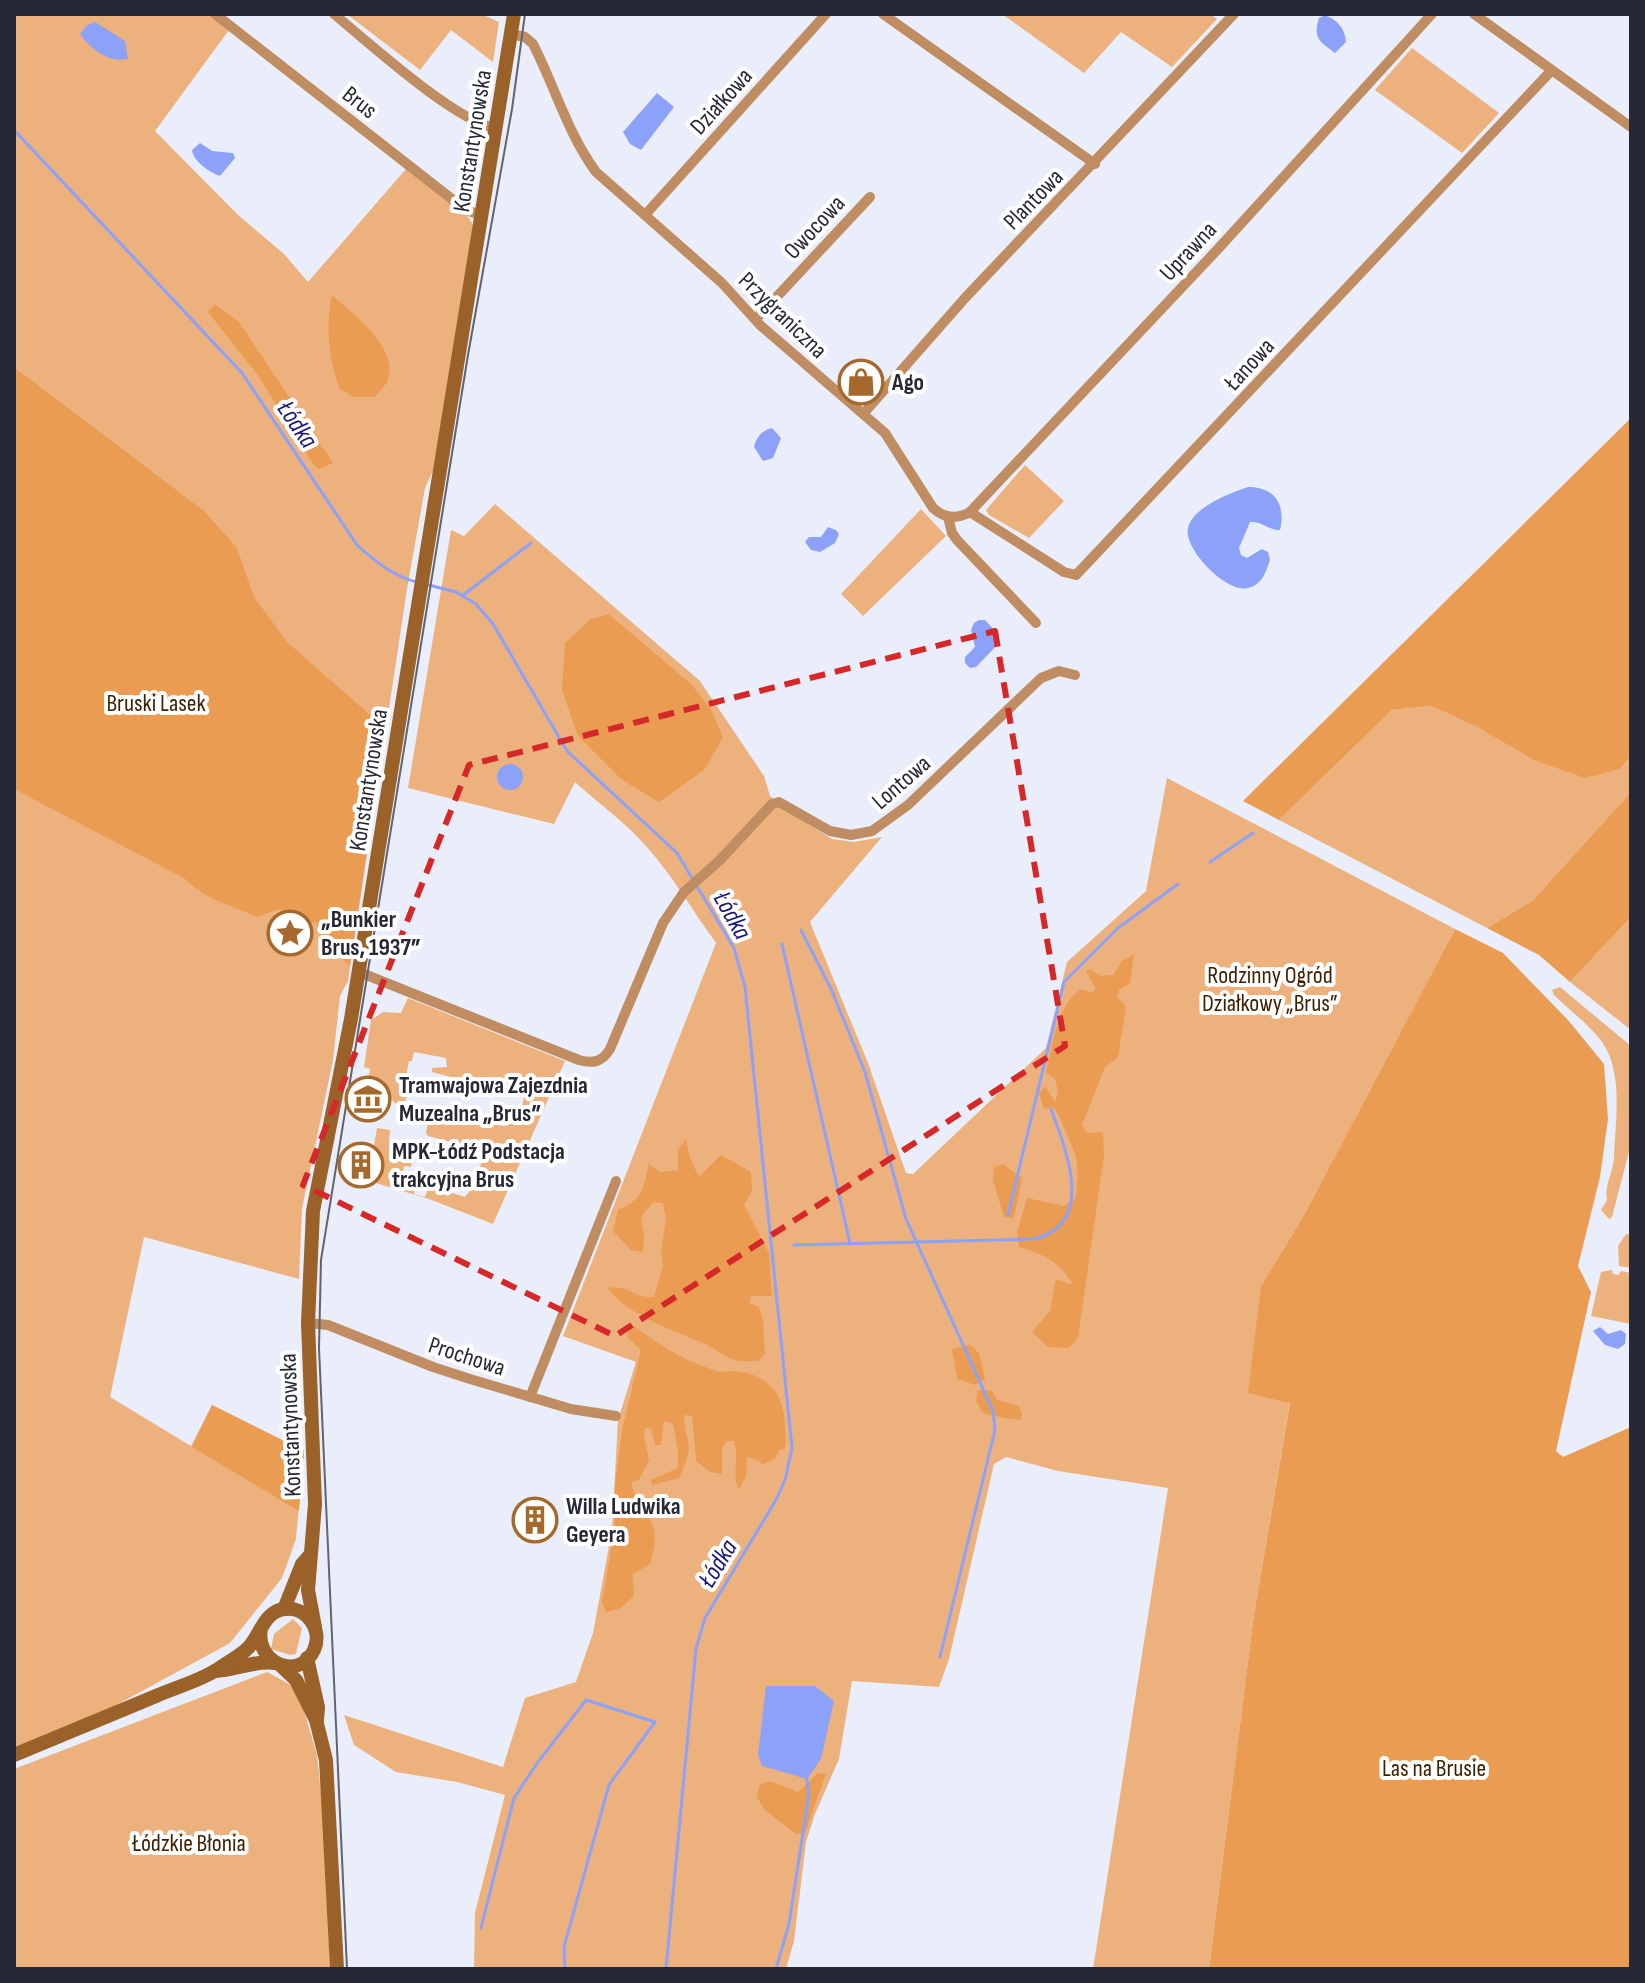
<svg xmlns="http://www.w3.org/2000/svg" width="1645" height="1983" font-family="'Sofia Sans Condensed',sans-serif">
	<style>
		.green { fill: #edb17d; fill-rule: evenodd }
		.forest { fill: #ea9c53 }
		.water { fill: #8ca1f8 }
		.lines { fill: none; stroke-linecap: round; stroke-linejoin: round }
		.stream { stroke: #8ca1f8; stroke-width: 3 }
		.street { stroke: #bf8d61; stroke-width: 10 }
		.secondary { stroke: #9a6128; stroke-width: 14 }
		.tram { stroke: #616470; stroke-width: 2 }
		.marked { fill: none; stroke: #d62828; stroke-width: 6; stroke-dasharray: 16 10; stroke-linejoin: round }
		.labels { text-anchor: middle; stroke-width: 8; stroke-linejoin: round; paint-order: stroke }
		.street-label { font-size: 24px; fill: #262935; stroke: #fff }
		.poi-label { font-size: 24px; font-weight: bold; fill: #262935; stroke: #fff; text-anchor: start }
		.park-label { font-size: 24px; fill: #3f2101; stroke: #fff }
		.water-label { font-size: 26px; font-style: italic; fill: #1a177a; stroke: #fff }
	</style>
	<rect width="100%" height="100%" fill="#eaeefa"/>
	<g class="green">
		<path d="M 14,14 L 209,14 L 229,30 L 155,131 L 237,214 L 284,254 L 308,282 L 406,169 L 469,218 L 473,225 L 433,471 L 425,488 L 407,589 L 348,981 L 340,996 L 333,1060 L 302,1209 L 299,1279 L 144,1237 L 110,1397 L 191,1446 L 212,1405 L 304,1451 L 296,1539 L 282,1578 L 230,1643 L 100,1714 L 14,1749 Z"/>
		<path d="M 481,14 L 499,22 L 493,62 L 451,30 L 420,70 L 348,15 Z"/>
		<path d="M 1002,14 L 1210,14 L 1217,19 L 1172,67 L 1121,32 L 1084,73 Z"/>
		<path d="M 1412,48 L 1499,113 L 1462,153 L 1375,90 Z"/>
		<path d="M 1025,465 L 1064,501 L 1029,538 L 989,515 L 986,510 Z"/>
		<path d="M 495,504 L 700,681 L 764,776 L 770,796 L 792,814 L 832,839 L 854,842 L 882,837 L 810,922 L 868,1063 L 906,1173 L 913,1174 L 1046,1048 L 1067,962 L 1146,891 L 1167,778 L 1455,929 L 1304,1215 L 1261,1286 L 1290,1402 L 1254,1614 L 1209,1969 L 1093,1969 L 1168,1488 L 1058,1471 L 1006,1457 L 994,1464 L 949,1659 L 939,1687 L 852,1681 L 839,1759 L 815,1814 L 806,1842 L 794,1941 L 786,1969 L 474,1969 L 475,1913 L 505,1795 L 457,1782 L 396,1772 L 354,1745 L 344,1715 L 503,1767 L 525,1698 L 576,1682 L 593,1633 L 612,1530 L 618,1420 L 636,1362 L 563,1336 L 716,943 C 692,910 673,876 646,846 C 625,822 598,803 575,782 L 554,824 L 408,788 L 451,530 L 464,536 ZM 609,614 L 646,646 L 592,618 Z"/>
		<path d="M 921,509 L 946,536 L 863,616 L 841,594 Z"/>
		<path d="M 1431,706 L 1481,729 L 1620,769 L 1631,756 L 1631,792 L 1533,900 L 1487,928 L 1279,820 L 1392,710 Z"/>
		<path d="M 1631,917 L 1631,1030 L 1570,982 Z"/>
		<path d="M 1560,987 L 1631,1046 L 1631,1144 L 1612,1217 L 1609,1219 L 1601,1210 L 1607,1200 C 1604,1186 1613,1172 1614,1158 C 1615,1122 1624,1073 1602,1042 C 1590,1025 1569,1010 1554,995 L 1552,990 Z"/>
		<path d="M 408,998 L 565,1061 L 493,1224 L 429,1199 L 346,1174 L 347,1170 L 363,1173 L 363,1178 L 368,1179 L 369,1174 L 373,1174 L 375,1154 L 360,1151 L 358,1156 L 351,1155 L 353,1142 L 374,1145 L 377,1128 L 390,1130 L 389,1140 L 403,1142 L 402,1148 L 414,1150 L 411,1167 L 404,1166 L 401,1184 L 405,1185 L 407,1176 L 416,1177 L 414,1194 L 425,1197 L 428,1189 L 437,1188 L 465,1197 L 474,1185 L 484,1155 L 465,1146 L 428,1136 L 426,1133 L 429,1114 L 504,1126 L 508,1125 L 509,1116 L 521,1117 L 524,1095 L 450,1083 L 451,1077 L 432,1072 L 432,1068 L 447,1067 L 446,1058 L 414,1052 L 412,1061 L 409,1061 L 406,1077 L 412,1080 L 412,1083 L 403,1106 L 397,1105 L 389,1097 L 380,1106 L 380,1103 L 377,1102 L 378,1095 L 366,1093 L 370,1069 L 364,1067 L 371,1020 L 383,1012 L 401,1013 Z"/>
		<path d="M 1626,1234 L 1631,1235 L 1631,1268 L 1619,1266 L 1618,1246 Z"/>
		<path d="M 1612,1270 L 1613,1274 L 1618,1275 L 1621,1271 L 1631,1273 L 1631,1324 L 1591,1316 L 1601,1272 Z"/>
		<path d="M 293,1619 L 302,1628 L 296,1654 L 290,1655 L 271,1649 L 274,1634 Z"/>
		<path d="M 267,1672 L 291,1685 L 300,1697 L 317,1755 L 323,1813 L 330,1969 L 14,1969 L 14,1769 Z"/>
	</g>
	<g class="forest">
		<path d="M 332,295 C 352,313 402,350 387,382 C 384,387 379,392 375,397 L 354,397 L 340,389 C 329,362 325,324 332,295 Z"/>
		<path d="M 215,304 L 239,322 L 333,463 L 319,469 L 313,464 L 257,374 L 208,312 Z"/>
		<path d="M 14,367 L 204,511 L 237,548 L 254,597 L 287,642 L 385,728 L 350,966 L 326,945 L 316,923 L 278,909 L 258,917 C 232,906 204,899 184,878 L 14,789 Z"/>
		<path d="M 1631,418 L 1631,756 L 1620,769 L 1585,778 L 1534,760 L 1481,729 L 1431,706 L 1392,710 L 1279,820 L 1243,801 Z"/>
		<path d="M 609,614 L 691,684 L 711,710 L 723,737 L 705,769 L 659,802 L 621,779 L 578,736 L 562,690 L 565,643 L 592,618 Z"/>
		<path d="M 1631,792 L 1631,917 L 1570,982 L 1539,955 L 1487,928 L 1533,900 Z"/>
		<path d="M 1455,929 L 1503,953 L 1568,1020 L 1604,1064 L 1608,1119 L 1600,1177 L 1578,1266 L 1591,1292 L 1556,1451 L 1563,1457 L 1631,1427 L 1631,1969 L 1209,1969 L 1254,1614 L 1290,1403 L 1248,1393 L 1261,1286 L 1304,1215 Z"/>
		<path d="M 1134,954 L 1130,983 L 1119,990 L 1117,997 L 1126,1006 L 1118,1057 L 1105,1067 L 1082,1125 L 1087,1133 L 1103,1132 L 1104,1155 L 1078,1338 L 1069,1348 L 1048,1347 L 1032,1332 L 1050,1311 L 1056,1279 L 1073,1285 C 1060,1262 1044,1254 1019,1247 L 1017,1233 L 1027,1198 L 1064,1206 L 1076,1198 C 1078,1168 1080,1162 1067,1135 C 1062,1125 1061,1116 1053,1107 L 1044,1109 L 1039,1094 L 1045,1086 L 1055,1102 L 1058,1091 L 1055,1079 L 1046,1073 C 1053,1045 1056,1006 1081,989 L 1092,993 L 1096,989 L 1086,971 L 1090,969 L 1101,976 L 1113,975 L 1122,961 Z"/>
		<path d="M 686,1139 L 690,1158 L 699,1177 L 721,1155 L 751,1172 L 752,1191 L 744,1205 L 769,1253 L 772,1296 L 751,1296 L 749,1303 L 759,1307 L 763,1320 L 765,1354 L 758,1361 C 752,1361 745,1362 739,1361 C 727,1359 716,1349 705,1344 C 674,1330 627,1316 608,1288 C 626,1284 636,1299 654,1297 L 663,1265 L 661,1252 L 666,1218 L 663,1203 L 653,1202 L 641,1217 L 644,1234 L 643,1252 L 631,1250 L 613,1231 L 618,1210 C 643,1199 643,1189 649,1164 L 660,1172 L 678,1170 L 678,1150 Z"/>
		<path d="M 1003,1164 L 1022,1178 L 1014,1218 L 1004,1217 L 993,1180 L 994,1167 Z"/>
		<path d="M 630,1323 C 659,1345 682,1360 717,1371 C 725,1373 734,1370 742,1372 C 784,1380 787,1413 785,1449 L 779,1450 L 775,1459 L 762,1465 L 758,1460 L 747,1457 L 746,1476 L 739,1490 C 731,1474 740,1458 734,1441 L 727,1441 L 722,1447 L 722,1474 L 710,1472 L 696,1461 L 692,1416 L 684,1415 C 686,1448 696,1442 679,1478 L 652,1485 L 651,1480 L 678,1468 L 678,1451 L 673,1423 L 664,1421 L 661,1445 L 655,1445 L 651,1428 L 645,1428 L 644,1436 L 649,1461 L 639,1480 L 631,1482 C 640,1519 665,1516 650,1564 L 633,1574 L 634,1596 L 621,1608 L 606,1612 L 602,1602 L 614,1533 L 615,1484 L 622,1430 L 641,1350 L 627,1337 Z"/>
		<path d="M 970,1345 L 979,1353 L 985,1379 L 975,1385 L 957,1379 L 952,1349 Z"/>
		<path d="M 978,1390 L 992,1391 L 997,1400 L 1019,1406 L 1022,1415 L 1020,1420 C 1017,1420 986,1415 984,1413 C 981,1411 978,1405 976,1401 Z"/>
		<path d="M 212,1405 L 304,1451 L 299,1511 L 192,1447 Z"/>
		<path d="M 818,1773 L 826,1774 L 805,1833 L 796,1834 L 765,1810 L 757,1797 L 760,1784 L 770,1781 L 798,1792 Z"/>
	</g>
	<g class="water">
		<path d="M 1325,15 C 1337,20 1345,28 1346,42 L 1335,53 C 1319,41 1313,38 1319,18 Z"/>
		<path d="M 95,22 L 125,41 L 128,59 C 108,63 91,49 80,34 L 87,25 Z"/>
		<path d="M 657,93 L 674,107 L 641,150 L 630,144 L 623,132 Z"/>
		<path d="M 200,143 L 212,151 L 233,153 L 235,158 L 220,176 C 209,172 193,161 192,150 Z"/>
		<path d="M 772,428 L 781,438 L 773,458 L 763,461 L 754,447 C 756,438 762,430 772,428 Z"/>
		<path d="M 1248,487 C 1275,487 1286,505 1280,530 C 1268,530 1262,521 1250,522 L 1239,548 L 1241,555 L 1247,558 L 1262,549 L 1268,552 L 1270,560 C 1266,572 1262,585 1248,588 C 1227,594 1183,549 1188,528 C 1193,507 1230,493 1248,487 Z"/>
		<path d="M 828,527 L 836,530 L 839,534 L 835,543 L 820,552 L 811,550 L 805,542 L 809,537 L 821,537 Z"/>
		<path d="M 979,620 L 985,620 L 999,635 L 997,637 L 999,643 L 976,667 L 970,668 L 965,663 L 965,657 L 975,647 L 971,630 L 974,623 Z"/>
		<circle cx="510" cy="777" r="13"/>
		<path d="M 1600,1327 L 1608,1334 L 1621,1330 L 1626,1334 L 1625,1344 L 1618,1349 L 1605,1345 L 1593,1331 Z"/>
		<path d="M 766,1686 L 815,1686 L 834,1701 L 821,1759 L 807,1779 L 762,1766 L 758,1755 Z"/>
	</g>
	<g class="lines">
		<g class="stream">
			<path d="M 14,130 L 242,373 L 357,545 C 375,561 394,577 417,582"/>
			<path d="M 425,584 L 456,592 L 476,604 L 493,624 L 567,751 L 677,853 L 734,948 L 745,987 L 792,1448 L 785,1480 L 776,1500 L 705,1618 L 696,1649 L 666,1969"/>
			<path d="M 462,596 L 531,543"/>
			<path d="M 1210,862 L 1253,833"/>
			<path d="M 801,930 L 832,991 L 865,1072 L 906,1219 L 993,1411 L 995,1430 L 940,1657"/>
			<path d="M 782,944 L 850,1243"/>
			<path d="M 1008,1215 L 1064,982 L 1118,928 L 1178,884"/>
			<path d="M 794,1245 L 1034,1239 C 1097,1224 1066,1150 1051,1109"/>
			<path d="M 481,1928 L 514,1798 L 538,1762 L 586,1700 L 655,1722 L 609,1785 L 564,1947 L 565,1969"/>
			<path d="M 776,1969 L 789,1924 L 809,1794 L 807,1779"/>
		</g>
		<g class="street">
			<path d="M 215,14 L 466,210 L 483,216"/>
			<path d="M 334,14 C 369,43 455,121 495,128"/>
			<path d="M 883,14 L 1095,164"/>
			<path d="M 1474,14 L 1631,127"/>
			<path d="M 511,34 L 525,37 L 533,44 C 555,87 567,132 596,172 L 722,283 L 760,325 L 885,433 L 933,508 C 944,518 956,520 970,512 L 1064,572 L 1076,575 L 1551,71"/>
			<path d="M 645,215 L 826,14"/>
			<path d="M 756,319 L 870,197"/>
			<path d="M 864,413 L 965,298 L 1234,14"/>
			<path d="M 970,512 L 1217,250 L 1432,14"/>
			<path d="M 948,517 L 952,533 L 957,540 L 1036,623"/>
			<path d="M 359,972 L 579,1060 C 593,1064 602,1062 610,1049 L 663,923 L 684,892 L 720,860 L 772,804 L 779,802 L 830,831 L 851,835 L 872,831 L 908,805 L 1041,678 L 1059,671 L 1075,675"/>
			<path d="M 308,1323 L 328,1325 L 433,1367 L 470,1379 L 571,1409 L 616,1416"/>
			<path d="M 530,1397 L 616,1181"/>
		</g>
		<g class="secondary">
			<path d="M 284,1609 L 302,1564 L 309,1556"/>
			<path d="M 315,1627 L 308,1590 L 315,1504 L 308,1323 L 313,1211 L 351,1019 L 514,14"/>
			<path d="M 307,1658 L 318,1707 L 317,1720"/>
			<path d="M 280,1665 L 296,1680 L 316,1720 L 326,1760 L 337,1969"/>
			<path d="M 215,1671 C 236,1670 255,1660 275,1663"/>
			<path d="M 14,1755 C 61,1735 109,1716 156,1696 C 176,1687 200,1681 218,1669 C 228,1662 240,1656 248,1648 C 261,1635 263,1612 284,1609 C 307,1606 323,1630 314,1650 C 299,1682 254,1663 261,1628"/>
		</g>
		<path class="tram" d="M 347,1969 L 319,1348 L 321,1260 L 468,355 L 512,109 L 525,14"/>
	</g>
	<path class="marked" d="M 995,631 L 1065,1046 L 615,1336 L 303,1185 L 469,765 Z"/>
	<defs>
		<g id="shop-ring" transform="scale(2.3)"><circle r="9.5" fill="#fff" stroke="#a6692d" stroke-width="1.5"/><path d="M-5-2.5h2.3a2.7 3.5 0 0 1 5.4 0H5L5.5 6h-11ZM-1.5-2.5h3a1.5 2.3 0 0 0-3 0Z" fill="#a6692d"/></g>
		<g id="sight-ring" transform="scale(2.3)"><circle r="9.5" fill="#fff" stroke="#a6692d" stroke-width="1.5"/><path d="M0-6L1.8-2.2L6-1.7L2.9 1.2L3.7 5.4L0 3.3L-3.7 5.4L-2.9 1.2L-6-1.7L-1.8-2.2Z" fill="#a6692d"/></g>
		<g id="museum-ring" transform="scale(2.3)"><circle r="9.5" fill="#fff" stroke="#a6692d" stroke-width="1.5"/><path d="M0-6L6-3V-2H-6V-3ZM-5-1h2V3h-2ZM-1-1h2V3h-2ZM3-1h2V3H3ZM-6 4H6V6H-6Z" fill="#a6692d"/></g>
		<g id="building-ring" transform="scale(2.3)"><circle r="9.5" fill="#fff" stroke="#a6692d" stroke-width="1.5"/><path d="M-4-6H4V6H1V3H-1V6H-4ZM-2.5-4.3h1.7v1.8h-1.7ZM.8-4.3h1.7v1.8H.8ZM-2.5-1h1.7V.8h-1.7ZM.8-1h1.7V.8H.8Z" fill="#a6692d"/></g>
	</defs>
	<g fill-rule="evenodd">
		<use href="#shop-ring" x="861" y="382"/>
		<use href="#sight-ring" x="290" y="933"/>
		<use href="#museum-ring" x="368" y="1099"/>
		<use href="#building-ring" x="361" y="1165"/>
		<use href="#building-ring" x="535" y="1520"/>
	</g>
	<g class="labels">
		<g class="street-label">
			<text transform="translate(721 101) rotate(-48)" y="8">Działkowa</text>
			<text transform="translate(360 102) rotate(38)" y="8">Brus</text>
			<text transform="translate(472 141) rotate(-81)" y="8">Konstantynowska</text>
			<text transform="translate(1033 199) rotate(-46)" y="8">Plantowa</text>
			<text transform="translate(814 227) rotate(-47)" y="8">Owocowa</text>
			<text transform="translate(1188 251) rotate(-47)" y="8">Uprawna</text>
			<text transform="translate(783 315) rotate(44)" y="8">Przygraniczna</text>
			<text transform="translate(1249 364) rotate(-47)" y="8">Łanowa</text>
			<text transform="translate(368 780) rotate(-81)" y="8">Konstantynowska</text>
			<text transform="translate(901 782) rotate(-41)" y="8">Lontowa</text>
			<text transform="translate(467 1356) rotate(18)" y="8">Prochowa</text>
			<text transform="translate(290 1425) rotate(-92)" y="8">Konstantynowska</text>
		</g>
		<g class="poi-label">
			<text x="892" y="390">Ago</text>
			<text x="321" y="927">„Bunkier<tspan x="321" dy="28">Brus, 1937”</tspan></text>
			<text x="399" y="1093">Tramwajowa Zajezdnia<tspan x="399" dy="28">Muzealna „Brus”</tspan></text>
			<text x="392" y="1159">MPK-Łódź Podstacja<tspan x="392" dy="28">trakcyjna Brus</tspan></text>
			<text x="566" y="1514">Willa Ludwika<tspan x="566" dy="28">Geyera</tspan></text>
		</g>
		<g class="park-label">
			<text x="156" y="711">Bruski Lasek</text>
			<text x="1270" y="983">Rodzinny Ogród<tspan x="1270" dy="28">Działkowy „Brus”</tspan></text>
			<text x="1434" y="1776">Las na Brusie</text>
			<text x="189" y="1851">Łódzkie Błonia</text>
		</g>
		<g class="water-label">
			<text transform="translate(298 424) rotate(56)" y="9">Łódka</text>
			<text transform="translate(733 915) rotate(61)" y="9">Łódka</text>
			<text transform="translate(717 1563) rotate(-59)" y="9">Łódka</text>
		</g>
	</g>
	<rect width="1645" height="1983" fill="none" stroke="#262935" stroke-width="32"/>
</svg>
